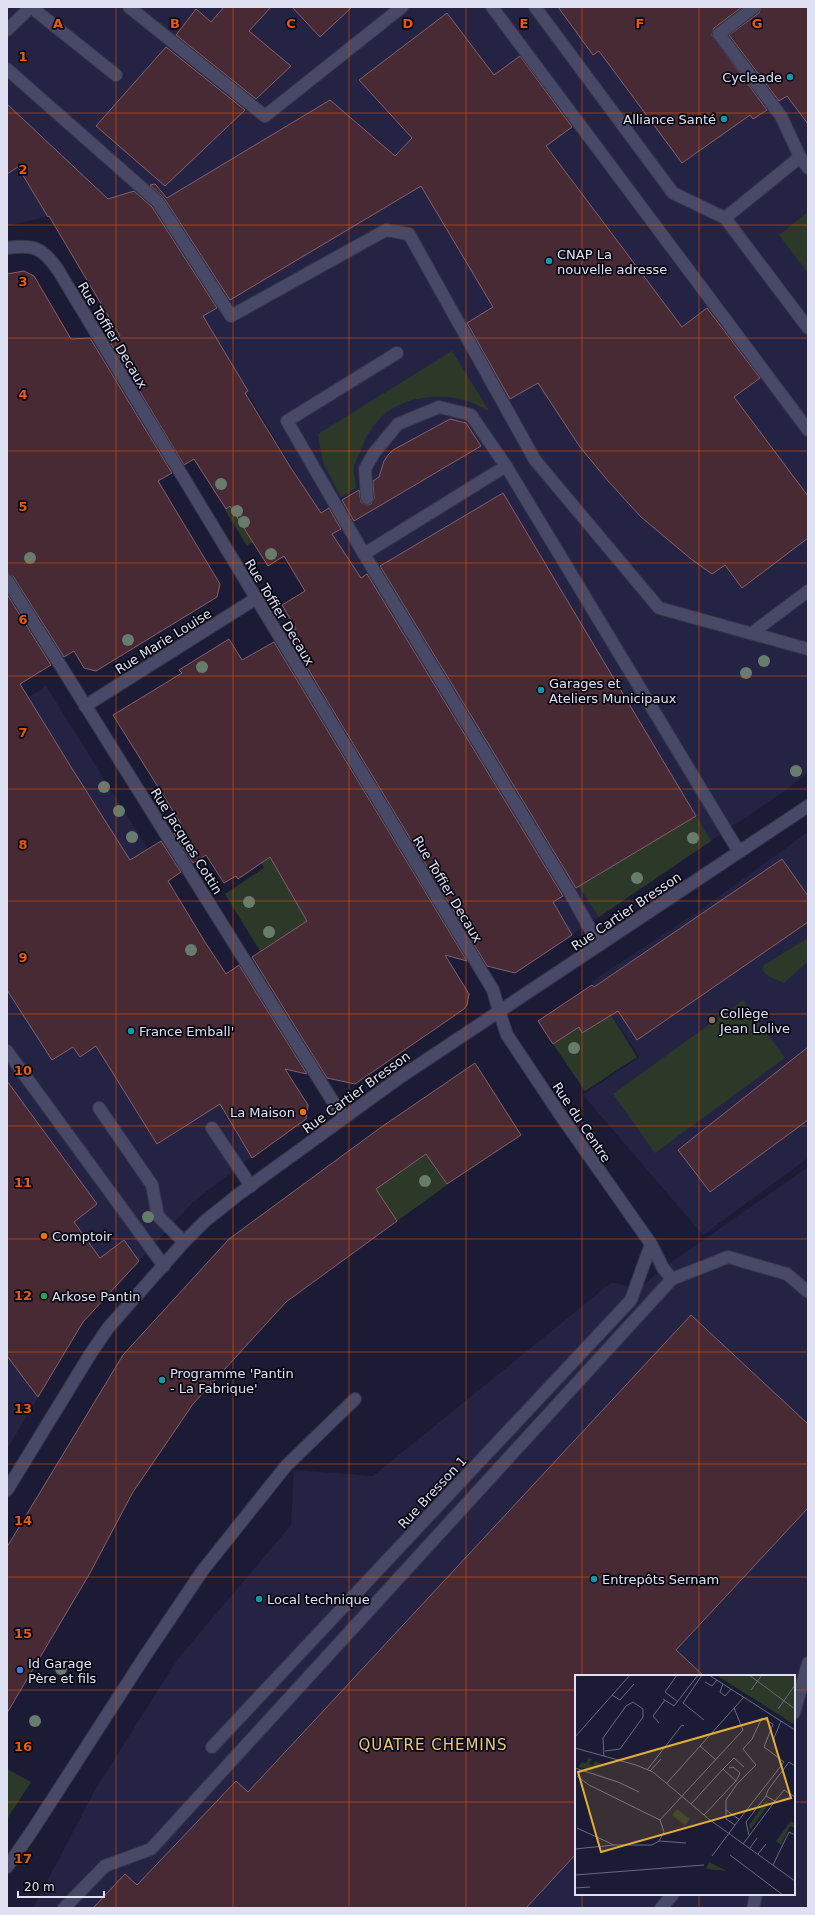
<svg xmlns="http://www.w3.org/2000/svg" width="815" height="1915" font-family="'DejaVu Sans',sans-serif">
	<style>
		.built { fill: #242343; fill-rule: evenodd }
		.green { fill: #2c3928 }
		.building { fill: #482a34; stroke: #85616c }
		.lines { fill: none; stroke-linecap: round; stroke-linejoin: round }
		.lane-casing { stroke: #37354a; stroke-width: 14 }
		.street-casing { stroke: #37354a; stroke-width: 14 }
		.lane { stroke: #484966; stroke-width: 12 }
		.street { stroke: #484966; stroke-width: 12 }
		.tree { fill: #687c6d }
		.grid { fill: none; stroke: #e8590c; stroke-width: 1; stroke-opacity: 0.55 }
		.culture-dot { fill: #0f9aa8; stroke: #070712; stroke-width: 1.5 }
		.education-dot { fill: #8d6e63; stroke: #070712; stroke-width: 1.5 }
		.food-dot { fill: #e8710a; stroke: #070712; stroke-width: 1.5 }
		.leisure-dot { fill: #2e9e5b; stroke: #070712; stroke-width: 1.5 }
		.shop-dot { fill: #3f7fe0; stroke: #070712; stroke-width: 1.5 }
		.labels { text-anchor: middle; stroke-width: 3.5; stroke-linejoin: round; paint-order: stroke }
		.poi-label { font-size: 13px; fill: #dfe0f2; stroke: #070712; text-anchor: start }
		.street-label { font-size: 13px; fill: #dfe0f2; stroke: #070712 }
		.quarter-label { font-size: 15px; letter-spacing: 1px; fill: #edc880; stroke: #070712 }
		.inset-road { fill: none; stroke: #696a81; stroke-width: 1 }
		.view { fill: #e4ae35; fill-opacity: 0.15; stroke: #e4ae35; stroke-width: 2 }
		.inset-edge { fill: none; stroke: #dfe0f2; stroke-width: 2 }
		.grid-label { font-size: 13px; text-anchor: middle; font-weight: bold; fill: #e8590c; stroke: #070712; stroke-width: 3.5; stroke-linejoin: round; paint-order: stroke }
	</style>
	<rect width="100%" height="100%" fill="#1b1b35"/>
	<g class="built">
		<path d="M 7,7 L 808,7 L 808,773 L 786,790 L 572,935 L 128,193 L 51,219 L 49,216 L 7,226 Z"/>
		<path d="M 46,686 L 156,862 L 93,900 L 251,1157 L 193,1202 L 83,1322 L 7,1449 L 7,711 Z"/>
		<path d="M 808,832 L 808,1158 L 703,1235 L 583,1095 L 639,1057 L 591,982 L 703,908 Z"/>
		<path d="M 808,1167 L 808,1908 L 33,1908 L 95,1790 L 177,1660 L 291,1525 L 294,1470 L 373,1476 L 612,1282 L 639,1289 L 663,1268 ZM 576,1676 L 794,1676 L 794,1894 L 576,1894 Z"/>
	</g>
	<g class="green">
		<path d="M 808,212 L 808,273 L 779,235 Z"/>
		<path d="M 452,351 L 489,411 C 481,407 471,401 462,399 C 417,391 377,404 361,450 C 359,455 355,461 354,467 C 353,473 356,481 356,488 L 341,497 L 323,463 L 318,434 Z"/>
		<path d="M 244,498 L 258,522 L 245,530 L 253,542 L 247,546 L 225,510 Z"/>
		<path d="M 269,816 L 276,867 L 307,921 L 260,951 L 225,894 L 264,868 L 254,850 Z"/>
		<path d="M 696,816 L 711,841 L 599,917 L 579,887 Z"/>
		<path d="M 808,938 L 808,961 L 784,983 L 768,976 L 762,970 L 764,965 Z"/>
		<path d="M 743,1000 L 785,1058 L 655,1153 L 613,1094 Z"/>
		<path d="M 611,1015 L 637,1057 L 585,1091 L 553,1044 L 579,1027 L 582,1033 Z"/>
		<path d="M 418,1142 L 447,1185 L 397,1221 L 376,1189 L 403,1170 Z"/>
		<path d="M 7,1769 L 31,1782 L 7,1819 Z"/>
	</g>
	<g class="building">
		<path d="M 224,7 L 271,7 L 249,31 L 291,66 L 256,99 L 176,35 L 196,9 L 211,22 Z"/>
		<path d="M 292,7 L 352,7 L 320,37 Z"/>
		<path d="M 558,7 L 742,7 L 714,28 L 712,35 L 767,110 L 753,119 L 750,115 L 682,163 L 599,51 L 593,55 Z"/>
		<path d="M 761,7 L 808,7 L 808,124 L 787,96 L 779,101 L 729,35 L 759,13 Z"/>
		<path d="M 447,13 L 494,75 L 520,56 L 572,127 L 546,146 L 682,327 L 707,308 L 760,378 L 734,397 L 808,496 L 808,538 L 742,588 L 725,565 L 712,574 L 691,559 L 641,517 L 608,481 L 580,447 L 538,383 L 510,399 L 467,323 L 493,307 L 421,186 L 230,300 L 164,198 L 150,185 L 155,184 L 167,198 L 330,100 L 395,156 L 412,138 L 359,80 Z"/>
		<path d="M 166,47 L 245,110 L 165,186 L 96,126 Z"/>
		<path d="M 7,104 L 108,199 L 134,191 L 152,207 L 217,308 L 203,316 L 248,391 L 245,393 L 291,468 L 321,513 L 329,508 L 341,529 L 332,534 L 361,578 L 367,574 L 563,896 L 553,902 L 572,935 L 515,973 L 487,966 L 287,634 L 296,629 L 282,605 L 305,591 L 284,556 L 268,566 L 230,506 L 226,509 L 194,459 L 184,465 L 107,337 L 120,336 L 49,216 L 48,217 L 18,167 L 7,174 Z"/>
		<path d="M 24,271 L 34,276 L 71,339 L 90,338 L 172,473 L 158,481 L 220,584 L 217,597 L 96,671 L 84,668 L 74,651 L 64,657 L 13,576 L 7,573 L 7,274 Z"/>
		<path d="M 450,419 L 466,423 L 481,446 L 354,521 L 342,500 L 359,490 L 361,502 L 367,505 L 371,504 L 374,498 L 373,481 L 379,477 L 384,461 L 388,455 L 393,450 Z"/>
		<path d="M 503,493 L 696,816 L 576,888 L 380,566 Z"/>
		<path d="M 7,594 L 51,665 L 20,684 L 71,767 L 130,860 L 161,841 L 181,872 L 168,881 L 205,942 L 226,974 L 239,965 L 307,1074 L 285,1069 L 308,1105 L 306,1119 L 252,1158 L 220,1104 L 157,1144 L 96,1046 L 80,1057 L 73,1047 L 52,1060 L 7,990 Z"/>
		<path d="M 229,639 L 242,660 L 274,642 L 467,961 L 445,955 L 469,994 L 467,1005 L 464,1009 L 355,1084 L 327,1078 L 252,957 L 307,921 L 270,857 L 238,879 L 236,876 L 224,883 L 206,855 L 193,863 L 174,833 L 183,827 L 113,715 L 182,673 L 179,670 Z"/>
		<path d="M 782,859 L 808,896 L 808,922 L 637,1040 L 618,1011 L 582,1033 L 579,1027 L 553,1044 L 538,1021 L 592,985 L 594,987 Z"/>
		<path d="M 808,1047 L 808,1120 L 710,1192 L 678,1150 Z"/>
		<path d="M 475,1063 L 521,1135 L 447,1184 L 426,1154 L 376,1189 L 397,1221 L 286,1302 L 193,1404 L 133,1492 L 90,1573 L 7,1713 L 7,1547 L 123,1355 L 229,1239 L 380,1128 Z"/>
		<path d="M 7,1081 L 97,1204 L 74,1222 L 100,1258 L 124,1240 L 139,1261 L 83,1322 L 38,1397 L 7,1356 Z"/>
		<path d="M 691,1315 L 808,1424 L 808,1508 L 676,1650 L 704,1676 L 576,1676 L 576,1854 L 526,1908 L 93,1908 L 125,1874 L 137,1885 L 236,1781 L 248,1792 Z"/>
	</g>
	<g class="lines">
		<g class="lane-casing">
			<g id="lane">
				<path d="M 31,7 L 116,75"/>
				<path d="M 129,7 L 265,116 L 402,7"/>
				<path d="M 492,7 L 808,430"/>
				<path d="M 535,7 L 673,193 L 725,218"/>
				<path d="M 754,7 L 719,34 L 781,116 L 800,157"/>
				<path d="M 7,30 L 31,7"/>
				<path d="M 7,69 L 158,202 L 231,316 L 386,230 L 409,234 L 535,460 L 659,608 L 808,649"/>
				<path d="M 808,168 L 800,157 L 725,218 L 808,328"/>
				<path d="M 367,498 L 365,469 L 374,453 L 398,424 L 439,407 L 471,415 L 506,466"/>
				<path d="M 364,554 L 287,421 L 397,353"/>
				<path d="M 752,633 L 808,591"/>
				<path d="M 599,945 L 570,893 L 364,554 L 506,466 L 739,852"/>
				<path d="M 7,1051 L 164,1266"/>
				<path d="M 99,1108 L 152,1185 L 158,1216 L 184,1242"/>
				<path d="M 212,1128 L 251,1186"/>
				<path d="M 672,1279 L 728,1257 L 787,1274 L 808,1292"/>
				<path d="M 794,1713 L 808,1663"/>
				<path d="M 7,1867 L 32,1831 L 145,1656 L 203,1570 L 286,1466 L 355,1399"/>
				<path d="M 64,1908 L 105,1866 L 151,1849 L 672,1279 L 663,1268 L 651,1244 L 561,1116 L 507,1035 L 499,1011"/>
				<path d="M 661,1908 L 673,1894"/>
				<path d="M 753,1908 L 756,1894"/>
			</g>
		</g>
		<g class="street-casing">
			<g id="street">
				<path d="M 7,248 C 34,244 43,248 58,270 L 493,990 L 499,1011"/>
				<path d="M 7,580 L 332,1100 L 344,1116"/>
				<path d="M 85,706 L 255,599"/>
				<path d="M 7,1490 L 91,1353 L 108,1328 L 184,1242 L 205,1221 L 239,1194 L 399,1078 L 808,806"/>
				<path d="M 212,1747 L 631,1300 L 651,1244"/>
			</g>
		</g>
		<use href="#lane" class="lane"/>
		<use href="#street" class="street"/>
	</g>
	<g class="tree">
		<circle cx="221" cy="484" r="6"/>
		<circle cx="237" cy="511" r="6"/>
		<circle cx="244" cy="522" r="6"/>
		<circle cx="271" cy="554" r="6"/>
		<circle cx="30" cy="558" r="6"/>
		<circle cx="128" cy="640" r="6"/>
		<circle cx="764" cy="661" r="6"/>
		<circle cx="202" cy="667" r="6"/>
		<circle cx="746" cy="673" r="6"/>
		<circle cx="796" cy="771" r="6"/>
		<circle cx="104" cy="787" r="6"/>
		<circle cx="119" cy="811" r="6"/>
		<circle cx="132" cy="837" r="6"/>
		<circle cx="693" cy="838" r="6"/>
		<circle cx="637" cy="878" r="6"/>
		<circle cx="249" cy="902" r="6"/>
		<circle cx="269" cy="932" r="6"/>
		<circle cx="191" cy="950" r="6"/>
		<circle cx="574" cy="1048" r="6"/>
		<circle cx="425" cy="1181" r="6"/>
		<circle cx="148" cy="1217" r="6"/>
		<circle cx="61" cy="1669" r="6"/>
		<circle cx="35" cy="1721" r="6"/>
	</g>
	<path class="grid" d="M 116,7 L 116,1908M 233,7 L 233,1908M 349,7 L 349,1908M 466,7 L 466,1908M 582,7 L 582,1676M 699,7 L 699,1676M 7,113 L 808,113M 7,225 L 808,225M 7,338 L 808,338M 7,451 L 808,451M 7,563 L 808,563M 7,676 L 808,676M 7,789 L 808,789M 7,901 L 808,901M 7,1014 L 808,1014M 7,1126 L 808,1126M 7,1239 L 808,1239M 7,1352 L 808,1352M 7,1464 L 808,1464M 7,1577 L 808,1577M 7,1690 L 576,1690M 794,1690 L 808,1690M 7,1802 L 576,1802M 794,1802 L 808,1802M 582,1894 L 582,1908M 699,1894 L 699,1908"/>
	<g class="culture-dot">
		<circle cx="790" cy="77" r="4"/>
		<circle cx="724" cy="119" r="4"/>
		<circle cx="549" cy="261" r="4"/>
		<circle cx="541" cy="690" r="4"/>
		<circle cx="131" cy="1031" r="4"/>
		<circle cx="162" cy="1380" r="4"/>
		<circle cx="594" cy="1579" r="4"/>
		<circle cx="259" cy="1599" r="4"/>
	</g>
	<circle class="education-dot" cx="712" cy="1020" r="4"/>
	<g class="food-dot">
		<circle cx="303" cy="1112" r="4"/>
		<circle cx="44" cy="1236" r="4"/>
	</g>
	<circle class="leisure-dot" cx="44" cy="1296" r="4"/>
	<circle class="shop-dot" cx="20" cy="1670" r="4"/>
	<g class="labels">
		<g class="poi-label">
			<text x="782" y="82" text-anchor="end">Cycleade</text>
			<text x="716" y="124" text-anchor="end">Alliance Santé</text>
			<text x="557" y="259">CNAP La<tspan x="557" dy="15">nouvelle adresse</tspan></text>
			<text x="549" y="688">Garages et<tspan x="549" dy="15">Ateliers Municipaux</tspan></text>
			<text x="720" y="1018">Collège<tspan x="720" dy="15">Jean Lolive</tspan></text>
			<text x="139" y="1036">France Emball'</text>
			<text x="295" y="1117" text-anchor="end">La Maison</text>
			<text x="52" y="1241">Comptoir</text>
			<text x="52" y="1301">Arkose Pantin</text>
			<text x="170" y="1378">Programme 'Pantin<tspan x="170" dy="15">- La Fabrique'</tspan></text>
			<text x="602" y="1584">Entrepôts Sernam</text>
			<text x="267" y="1604">Local technique</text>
			<text x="28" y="1668">Id Garage<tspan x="28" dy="15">Père et fils</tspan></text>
		</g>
		<g class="street-label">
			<text transform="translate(113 335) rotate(59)" y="5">Rue Toffier Decaux</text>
			<text transform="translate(280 612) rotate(59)" y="5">Rue Toffier Decaux</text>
			<text transform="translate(163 641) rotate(-32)" y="5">Rue Marie Louise</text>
			<text transform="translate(187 841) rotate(58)" y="5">Rue Jacques Cottin</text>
			<text transform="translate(448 889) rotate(59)" y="5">Rue Toffier Decaux</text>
			<text transform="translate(626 911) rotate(-34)" y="5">Rue Cartier Bresson</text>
			<text transform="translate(356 1092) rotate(-36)" y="5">Rue Cartier Bresson</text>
			<text transform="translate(582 1122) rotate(56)" y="5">Rue du Centre</text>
			<text transform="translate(432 1492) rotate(-47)" y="5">Rue Bresson 1</text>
		</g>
		<g class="quarter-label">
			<text x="433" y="1750">QUATRE CHEMINS</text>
		</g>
	</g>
	<g transform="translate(575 1675)">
		<rect width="220" height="220" fill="#1b1b35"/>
		<path d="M 141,0 L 220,0 L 220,50 L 176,22 ZM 13,83 L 17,84 L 14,89 L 18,90 L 20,86 L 22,87 L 26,88 L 25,91 L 19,91 L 17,96 L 4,92 L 6,87 L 11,88 ZM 191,126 L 194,129 L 175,155 L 174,150 ZM 102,134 L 115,144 L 110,150 L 97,140 ZM 216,146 L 220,149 L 220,153 L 215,151 L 206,170 L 201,166 ZM 134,187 L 152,196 L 153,196 L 131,194 Z" fill="#2c3928"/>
		<path class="inset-road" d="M 102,0 L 90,17 L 103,27M 127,0 L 108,28 L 129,45M 134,0 L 220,55M 174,0 L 220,34M 130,7 L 137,11 L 142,5M 148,9 L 145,17 L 150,21 L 156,14M 176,15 L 187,0M 37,20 L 45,25 L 59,9M 88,24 L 99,31 L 123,0M 203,34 L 220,10M 84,48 L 78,41 L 90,25M 0,62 L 55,0M 200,69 L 199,63 L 206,46M 125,71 L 141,85M 0,73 L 61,90 L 78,97 L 135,145 L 220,206M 29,81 L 28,63 L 51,31 L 58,27 L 68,34 L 68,42 L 45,74 L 30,76M 0,93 L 43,107 L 64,117M 154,93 L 158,92 L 165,98 L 161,106M 148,94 L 159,83 L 169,92M 72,95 L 107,50 L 109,51M 75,96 L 86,84M 2,101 L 14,110 L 85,145 L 168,55 L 159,33M 92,108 L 169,22M 191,121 L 193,115 L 214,87 L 220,91M 200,126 L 209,115 L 220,122M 116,129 L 148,94 L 161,106 L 129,140M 151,135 L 165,145M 2,153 L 39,170M 84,166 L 111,168M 168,169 L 200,126 L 191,121 L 171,147 L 174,160M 175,173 L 182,163M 0,174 L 39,170 L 77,170 L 84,166 L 89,157 L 85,145M 183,179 L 191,169M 155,180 L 208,220M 137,181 L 160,150 L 151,144 L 151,125 L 162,109 L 181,90 L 168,74 L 177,64 L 187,43 L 198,49 L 189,72 L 209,87 L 160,150M 198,190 L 214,157 L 220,160M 0,200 L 129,190M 0,220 L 0,213 L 15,212"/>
		<path class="view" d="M 192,43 L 216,123 L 26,177 L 3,97 Z"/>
		<rect width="220" height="220" class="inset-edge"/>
	</g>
	<g class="grid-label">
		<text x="58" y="28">A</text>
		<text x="175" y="28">B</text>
		<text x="291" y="28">C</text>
		<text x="408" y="28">D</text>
		<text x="524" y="28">E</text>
		<text x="640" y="28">F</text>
		<text x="757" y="28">G</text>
		<text x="23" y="61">1</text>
		<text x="23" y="174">2</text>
		<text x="23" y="286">3</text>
		<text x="23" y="399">4</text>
		<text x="23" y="511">5</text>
		<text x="23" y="624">6</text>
		<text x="23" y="737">7</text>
		<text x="23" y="849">8</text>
		<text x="23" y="962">9</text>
		<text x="23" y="1075">10</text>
		<text x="23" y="1187">11</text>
		<text x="23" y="1300">12</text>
		<text x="23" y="1413">13</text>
		<text x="23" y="1525">14</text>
		<text x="23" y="1638">15</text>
		<text x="23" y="1751">16</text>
		<text x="23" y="1863">17</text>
	</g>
	<rect width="815" height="1915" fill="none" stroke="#dfe0f2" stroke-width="16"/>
	<path d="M18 1891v6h86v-6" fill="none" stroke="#dfe0f2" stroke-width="2"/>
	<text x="24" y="1891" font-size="12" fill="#dfe0f2" stroke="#070712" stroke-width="3" paint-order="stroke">20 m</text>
</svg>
